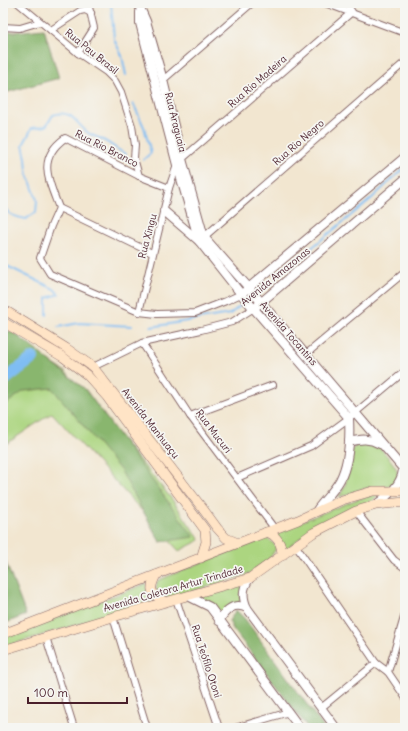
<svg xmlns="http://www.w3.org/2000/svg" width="408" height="731" font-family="Delius,sans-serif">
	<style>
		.green { fill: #acd580; stroke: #7b7a56 }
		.forest { fill: #89b66e; stroke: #6a6a4c }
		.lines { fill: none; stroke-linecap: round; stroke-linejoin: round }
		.stream { stroke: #7fbdf3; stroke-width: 2 }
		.river { stroke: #7fbdf3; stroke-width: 12 }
		.minor-casing { stroke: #856565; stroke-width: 8 }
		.tertiary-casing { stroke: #856565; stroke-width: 10 }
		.secondary-casing { stroke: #856565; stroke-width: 10 }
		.minor { stroke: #fff; stroke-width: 6 }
		.tertiary { stroke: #fff; stroke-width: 8 }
		.secondary { stroke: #ffe4c6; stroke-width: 9 }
		.labels { text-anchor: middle; stroke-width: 3.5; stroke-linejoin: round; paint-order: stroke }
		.street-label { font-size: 10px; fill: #4a1f2b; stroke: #f6f6f2 }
	</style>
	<rect width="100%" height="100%" fill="#f6f6f2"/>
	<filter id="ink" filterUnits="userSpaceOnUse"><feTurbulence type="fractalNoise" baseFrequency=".025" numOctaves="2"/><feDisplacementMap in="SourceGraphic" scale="8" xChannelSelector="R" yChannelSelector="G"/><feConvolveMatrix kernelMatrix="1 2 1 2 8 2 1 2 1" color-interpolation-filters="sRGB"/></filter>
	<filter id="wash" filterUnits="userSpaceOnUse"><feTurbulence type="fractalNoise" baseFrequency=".012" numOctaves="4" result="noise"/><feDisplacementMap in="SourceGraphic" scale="16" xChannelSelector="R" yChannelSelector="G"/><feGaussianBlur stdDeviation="0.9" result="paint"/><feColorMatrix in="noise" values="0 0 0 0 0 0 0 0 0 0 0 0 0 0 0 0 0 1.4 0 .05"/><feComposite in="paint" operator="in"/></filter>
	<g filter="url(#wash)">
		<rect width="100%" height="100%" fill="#f2e6d0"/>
		<g class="green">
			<path d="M 3,332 L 66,372 L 171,498 L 200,540 L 179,551 L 52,413 L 3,446 Z"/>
			<path d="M 362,442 L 378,446 L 381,449 C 389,459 408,475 391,486 L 362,489 L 339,497 L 345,486 L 352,450 L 357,444 Z"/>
			<path d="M 379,493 C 373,503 366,504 356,507 C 328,518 309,530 286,549 L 275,532 L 358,499 Z"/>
			<path d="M 265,536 L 277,547 L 268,561 L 251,573 L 168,599 L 156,591 L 157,581 Z"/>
			<path d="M 242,582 L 240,603 L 219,614 L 199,596 Z"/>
			<path d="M 146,584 L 149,595 L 154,601 L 3,647 L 3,637 Z"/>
		</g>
		<g class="forest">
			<path d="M 44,29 L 59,78 L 8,92 L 3,91 L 3,31 L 14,32 Z"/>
			<path d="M 3,329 L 14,333 L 85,389 L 194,537 L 160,542 L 121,471 L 52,388 L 24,391 L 3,406 Z"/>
			<path d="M 3,555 L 26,615 L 3,624 Z"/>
			<path d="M 236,610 L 245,619 L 324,728 L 308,728 L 233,629 L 229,621 Z"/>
		</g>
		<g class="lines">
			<g class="stream">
				<path d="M 111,3 L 114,39 L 122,56 L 126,75"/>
				<path d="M 133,103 L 144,127 L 151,153 L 143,160"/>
				<path d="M 3,194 L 4,194 C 2,212 9,216 26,219 L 36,212 L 37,200 L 27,172 L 26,158 L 23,145 L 32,128 L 46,126 L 53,115 C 72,109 75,122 87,132 C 91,136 97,136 101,139 C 110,143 117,150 126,154"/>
				<path d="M 3,264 L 54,289 L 59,294 L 47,298 L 47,315"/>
				<path d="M 281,273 L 371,199 L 405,167"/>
				<path d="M 58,327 L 79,323 L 132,326"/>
				<path d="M 151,327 L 230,314 L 240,306"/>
			</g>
			<path class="river" d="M 3,381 L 33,358"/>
		</g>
	</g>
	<g filter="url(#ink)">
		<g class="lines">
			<g class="minor-casing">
				<g id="minor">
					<path d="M 18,3 L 78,53 L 106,72 L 115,81 L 121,92 L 132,126 L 135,145 L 134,158 L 139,176"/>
					<path d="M 325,3 L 405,33"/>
					<path d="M 3,27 L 20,28 L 40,22"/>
					<path d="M 51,30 L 80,11 L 85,10 L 91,13"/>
					<path d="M 78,53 L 94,28 L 88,3"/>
					<path d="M 163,80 L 252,3"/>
					<path d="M 169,188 L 139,176 L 65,138 C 36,159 49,181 59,208 L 51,226 L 40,258 L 50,274 L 139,312 L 157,314 L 195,313 L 226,301 L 241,294"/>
					<path d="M 59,208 L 152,253"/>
					<path d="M 204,237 L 405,62"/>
					<path d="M 139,312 L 169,188 L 177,165 L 182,159 L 352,12 L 346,3"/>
					<path d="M 142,343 L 190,416 L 274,528"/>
					<path d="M 305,355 L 405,272"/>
					<path d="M 93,367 L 142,343 L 201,330 L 232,322 L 254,308"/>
					<path d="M 190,416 L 273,385"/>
					<path d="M 237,478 L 311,446 L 349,418 L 405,371"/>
					<path d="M 356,511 L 394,560 L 405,568"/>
					<path d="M 296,546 L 376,663 L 388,672 L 405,697"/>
					<path d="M 176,599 L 219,728"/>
					<path d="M 113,617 L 147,728"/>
					<path d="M 46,637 L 74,728"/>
					<path d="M 388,672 L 405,614"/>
					<path d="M 321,708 L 376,663"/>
					<path d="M 235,728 L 289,712"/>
				</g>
			</g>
			<g class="tertiary-casing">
				<g id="tertiary">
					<path d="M 138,3 L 146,21 L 163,80 L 182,159 L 204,237 L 249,288 L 405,471"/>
					<path d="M 140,12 L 140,23 L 177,165 L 199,241"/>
					<path d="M 164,211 L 199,241 L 241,294 L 349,418 C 350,437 349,463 340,480 C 334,491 324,500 317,510"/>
					<path d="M 246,290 L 405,157"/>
					<path d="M 258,305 L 405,179"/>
					<path d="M 349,442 C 361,439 369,438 380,444"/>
					<path d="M 376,505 C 388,495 401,486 403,470"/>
					<path d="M 250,578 C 242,588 242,597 247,608 L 336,728"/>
					<path d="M 188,596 L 210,607 L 300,728"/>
					<path d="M 219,621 C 226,609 234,602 247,608"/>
				</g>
			</g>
			<g class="secondary-casing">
				<g id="secondary">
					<path d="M 3,309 L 66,348 L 93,367 L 203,509 L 217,528 L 226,538 L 238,543"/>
					<path d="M 3,322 L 63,357 L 87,375 L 107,397 L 205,530 L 206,542 L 201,558"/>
					<path d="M 266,532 C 277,535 282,544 282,556"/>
					<path d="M 156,575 C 148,591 151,593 165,602"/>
					<path d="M 3,634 L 298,520 L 342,500 L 373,491 L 405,491"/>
					<path d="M 3,650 L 113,617 L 250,578 L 313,533 L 356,511 L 376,505 L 405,502"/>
				</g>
			</g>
			<use href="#minor" class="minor"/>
			<use href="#tertiary" class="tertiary"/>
			<use href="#secondary" class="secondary"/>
		</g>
	</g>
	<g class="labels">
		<g class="street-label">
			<text transform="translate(92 51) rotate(39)" y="4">Rua Pau Brasil</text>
			<text transform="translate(257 81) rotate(-41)" y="4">Rua Rio Madeira</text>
			<text transform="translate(176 122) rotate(76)" y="4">Rua Araguaia</text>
			<text transform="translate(298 142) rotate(-41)" y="4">Rua Rio Negro</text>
			<text transform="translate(107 148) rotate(27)" y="4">Rua Rio Branco</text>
			<text transform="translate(147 236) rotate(-75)" y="4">Rua Xingu</text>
			<text transform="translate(275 276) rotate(-39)" y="4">Avenida Amazonas</text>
			<text transform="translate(289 333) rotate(49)" y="4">Avenida Tocantins</text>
			<text transform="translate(151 423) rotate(52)" y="4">Avenida Manhuaçu</text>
			<text transform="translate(214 431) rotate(53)" y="4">Rua Mucuri</text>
			<text transform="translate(173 588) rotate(-16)" y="4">Avenida Coletora Artur Trindade</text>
			<text transform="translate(207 661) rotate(72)" y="4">Rua Teófilo Otoni</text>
		</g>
	</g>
	<rect width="408" height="731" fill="none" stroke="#f6f6f2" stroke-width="16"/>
	<path d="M28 697v6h99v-6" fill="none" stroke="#4a1f2b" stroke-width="2"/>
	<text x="34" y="697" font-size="12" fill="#4a1f2b" stroke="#f6f6f2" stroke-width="3" paint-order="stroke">100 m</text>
</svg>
